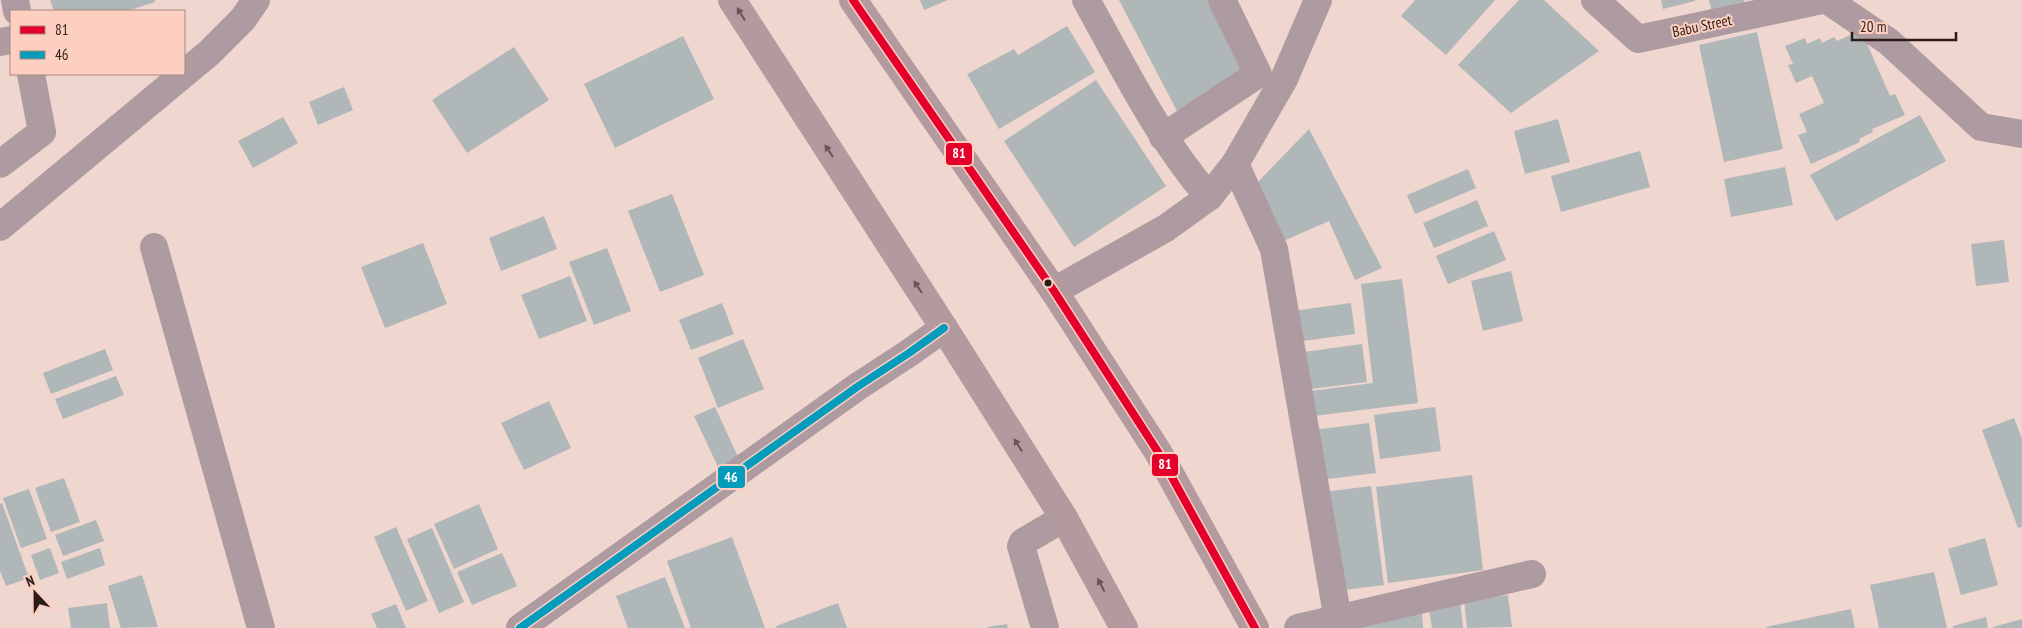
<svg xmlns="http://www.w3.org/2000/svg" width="2022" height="628" font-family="'PT Sans Narrow',sans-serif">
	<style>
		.building { fill: #b0b7b9 }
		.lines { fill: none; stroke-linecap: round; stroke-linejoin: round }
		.minor { stroke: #ae9ba1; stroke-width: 28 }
		.major { stroke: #b39a9f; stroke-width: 28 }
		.bus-1-casing { stroke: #fccfc1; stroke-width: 11 }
		.bus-2-casing { stroke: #fccfc1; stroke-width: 11 }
		.bus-1 { stroke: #e4002b; stroke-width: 8 }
		.bus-2 { stroke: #049bbc; stroke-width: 8 }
		.oneway { fill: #695554 }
		.bus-dot { fill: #2c1c17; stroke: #fccfc1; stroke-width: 2 }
		.labels { text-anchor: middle; stroke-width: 4; stroke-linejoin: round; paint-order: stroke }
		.street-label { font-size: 15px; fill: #2c1c17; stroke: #fccfc1 }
		.line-badge { stroke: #fccfc1; stroke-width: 2 }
		.badge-label { font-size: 14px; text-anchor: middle; font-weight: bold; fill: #fff }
	</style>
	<rect width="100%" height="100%" fill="#efd6ce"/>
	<g class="building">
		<path d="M 50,0 L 155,0 L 155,2 L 127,11 L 54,11 Z"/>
		<path d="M 920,0 L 948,0 L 924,10 Z"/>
		<path d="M 1119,0 L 1212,0 L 1250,72 L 1177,111 Z"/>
		<path d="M 1415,0 L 1495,0 L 1446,55 L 1401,16 Z"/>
		<path d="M 1519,0 L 1544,0 L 1599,51 L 1511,113 L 1458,65 Z"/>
		<path d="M 1661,0 L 1695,0 L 1695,1 L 1663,9 Z"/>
		<path d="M 1709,0 L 1744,0 L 1746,8 L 1713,16 Z"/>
		<path d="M 1067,26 L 1095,72 L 999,129 L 967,74 L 1014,49 L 1018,55 Z"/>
		<path d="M 1861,30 L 1890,96 L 1895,94 L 1905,115 L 1872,129 L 1873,132 L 1859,139 L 1860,142 L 1811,164 L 1798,135 L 1807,132 L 1799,114 L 1824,103 L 1812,76 L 1796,83 L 1788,65 L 1793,64 L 1785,46 L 1805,38 L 1807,44 L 1820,38 L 1822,43 L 1834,37 L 1837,41 Z"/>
		<path d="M 1757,32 L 1783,149 L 1724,162 L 1699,45 Z"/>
		<path d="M 683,36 L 714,99 L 615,148 L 584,84 Z"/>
		<path d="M 514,47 L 549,100 L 467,153 L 432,100 Z"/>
		<path d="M 1096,80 L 1166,186 L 1074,247 L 1004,141 Z"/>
		<path d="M 344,87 L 353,110 L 318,125 L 309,102 Z"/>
		<path d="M 1920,115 L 1946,161 L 1836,221 L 1810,175 Z"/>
		<path d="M 283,117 L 298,143 L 253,168 L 238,141 Z"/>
		<path d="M 1558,119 L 1570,162 L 1525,174 L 1514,131 Z"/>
		<path d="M 1309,129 L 1382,268 L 1355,280 L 1329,221 L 1281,242 L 1255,185 Z"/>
		<path d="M 1640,151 L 1650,187 L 1561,212 L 1551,176 Z"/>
		<path d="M 1785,167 L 1793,205 L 1731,217 L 1724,179 Z"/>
		<path d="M 1468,169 L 1476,188 L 1415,214 L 1407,195 Z"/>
		<path d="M 672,194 L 704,275 L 660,292 L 628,211 Z"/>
		<path d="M 1477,200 L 1488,226 L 1434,248 L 1423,223 Z"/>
		<path d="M 544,216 L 557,249 L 501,271 L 489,238 Z"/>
		<path d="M 1494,231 L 1506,260 L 1448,284 L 1436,256 Z"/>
		<path d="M 2004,240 L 2009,282 L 1976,286 L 1971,244 Z"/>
		<path d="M 423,243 L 447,304 L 385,328 L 361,267 Z"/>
		<path d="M 607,248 L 631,311 L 594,325 L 569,262 Z"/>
		<path d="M 1511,271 L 1523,321 L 1483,331 L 1471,281 Z"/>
		<path d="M 570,276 L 587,321 L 539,339 L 521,295 Z"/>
		<path d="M 1402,279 L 1418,403 L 1314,416 L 1311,391 L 1373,383 L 1361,284 Z"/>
		<path d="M 722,303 L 734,334 L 691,350 L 679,320 Z"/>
		<path d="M 1351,303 L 1355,334 L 1295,342 L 1292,311 Z"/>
		<path d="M 743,339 L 764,389 L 718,408 L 698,358 Z"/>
		<path d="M 1362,344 L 1367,382 L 1302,390 L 1297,353 Z"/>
		<path d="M 105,349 L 113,370 L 51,394 L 43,373 Z"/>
		<path d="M 116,376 L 124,395 L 63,419 L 55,399 Z"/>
		<path d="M 549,401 L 571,448 L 524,470 L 501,423 Z"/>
		<path d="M 715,407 L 740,461 L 720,471 L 694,416 Z"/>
		<path d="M 1435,407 L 1441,451 L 1380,459 L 1374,415 Z"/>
		<path d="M 2014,418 L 2022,439 L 2022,527 L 2018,528 L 1982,430 Z"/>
		<path d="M 1369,423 L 1376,473 L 1320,480 L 1313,430 Z"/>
		<path d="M 1472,475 L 1483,570 L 1388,583 L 1376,487 Z"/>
		<path d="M 64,478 L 80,522 L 51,532 L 35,488 Z"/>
		<path d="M 1371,486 L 1384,585 L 1336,591 L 1324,492 Z"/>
		<path d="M 29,489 L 47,539 L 21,548 L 3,498 Z"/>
		<path d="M 2,503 L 29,578 L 6,586 L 0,571 L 0,504 Z"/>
		<path d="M 479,504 L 498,549 L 454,569 L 434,524 Z"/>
		<path d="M 96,520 L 104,541 L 63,556 L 55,535 Z"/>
		<path d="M 396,527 L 428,601 L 406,611 L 374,537 Z"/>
		<path d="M 432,528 L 464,602 L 439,613 L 407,539 Z"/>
		<path d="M 732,537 L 765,628 L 691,628 L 667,561 Z"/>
		<path d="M 1985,538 L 1998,585 L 1961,595 L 1948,549 Z"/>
		<path d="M 50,548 L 59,573 L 40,580 L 31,555 Z"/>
		<path d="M 100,548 L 105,565 L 67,579 L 61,562 Z"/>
		<path d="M 502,553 L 517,586 L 472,605 L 457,572 Z"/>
		<path d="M 1934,572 L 1947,628 L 1879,628 L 1870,585 Z"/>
		<path d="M 142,575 L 158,627 L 121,628 L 108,586 Z"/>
		<path d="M 665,577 L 685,628 L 628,628 L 616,596 Z"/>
		<path d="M 1508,595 L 1512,627 L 1467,628 L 1464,600 Z"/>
		<path d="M 1460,600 L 1463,628 L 1432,628 L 1428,604 Z"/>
		<path d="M 107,603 L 110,628 L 71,628 L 68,608 Z"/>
		<path d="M 838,603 L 847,628 L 777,628 L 776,626 Z"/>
		<path d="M 396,604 L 406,628 L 377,628 L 371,614 Z"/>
		<path d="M 1851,609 L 1855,628 L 1766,628 L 1766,627 Z"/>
		<path d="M 1422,614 L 1423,628 L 1330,628 L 1330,626 Z"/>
		<path d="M 1986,617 L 1988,628 L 1953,628 L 1953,626 Z"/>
		<path d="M 2022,619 L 2022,628 L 1993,628 L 1993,627 Z"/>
		<path d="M 1007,624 L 1008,628 L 987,628 L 987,627 Z"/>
	</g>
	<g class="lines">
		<g class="minor">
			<path d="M 15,0 L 17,11"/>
			<path d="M 1086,0 C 1124,68 1158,138 1209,197"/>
			<path d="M 1595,0 L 1638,39 L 1822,0"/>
			<path d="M 1827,0 L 1889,42 L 1981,127 L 2022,134"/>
			<path d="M 0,42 L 11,40"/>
			<path d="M 1163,137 L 1258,74 L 1222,0"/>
			<path d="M 0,164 L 42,132 L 31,74"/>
			<path d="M 1235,164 L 1274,249 L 1338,620"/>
			<path d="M 0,227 L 209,53 L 243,19 L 256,0"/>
			<path d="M 154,247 L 261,628"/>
			<path d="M 1054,291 L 1166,228 L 1209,197 L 1235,164 L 1284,79 L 1318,0"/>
			<path d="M 520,628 L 857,387 L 909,353 L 944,328"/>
			<path d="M 1045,628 L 1021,546 L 1023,542 L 1064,518"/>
			<path d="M 1298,628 L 1532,574"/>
		</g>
		<g class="major">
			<path d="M 732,0 L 944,328 L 1064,518 L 1124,628"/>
			<path d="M 853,0 L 1054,291 L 1158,452 L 1255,628"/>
		</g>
		<g class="bus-1-casing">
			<path id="bus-1" d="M 853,0 L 1054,291 L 1158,452 L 1255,628"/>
		</g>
		<g class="bus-2-casing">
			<path id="bus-2" d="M 520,628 L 857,387 L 909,353 L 944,328"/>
		</g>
		<use href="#bus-1" class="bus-1"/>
		<use href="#bus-2" class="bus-2"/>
	</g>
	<defs><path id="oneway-solid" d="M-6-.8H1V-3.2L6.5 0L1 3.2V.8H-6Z" transform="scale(1.25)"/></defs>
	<g class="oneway">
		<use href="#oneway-solid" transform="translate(741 14) rotate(-122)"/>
		<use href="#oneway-solid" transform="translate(829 151) rotate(-123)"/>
		<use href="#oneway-solid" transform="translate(918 287) rotate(-123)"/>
		<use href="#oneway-solid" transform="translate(1018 445) rotate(-122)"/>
		<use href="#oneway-solid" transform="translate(1101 585) rotate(-118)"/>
	</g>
	<circle class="bus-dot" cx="1048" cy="283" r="4.5"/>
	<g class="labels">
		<g class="street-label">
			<text transform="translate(1702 26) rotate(-12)" y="5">Babu Street</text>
		</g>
	</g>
	<g class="line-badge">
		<rect x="945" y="142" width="28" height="24" rx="5" fill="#e4002b"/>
		<rect x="1151" y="453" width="28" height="24" rx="5" fill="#e4002b"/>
		<rect x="717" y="465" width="29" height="24" rx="5" fill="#049bbc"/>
	</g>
	<g class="badge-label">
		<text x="959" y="158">81</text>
		<text x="1165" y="469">81</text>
		<text x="731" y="482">46</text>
	</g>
	<rect x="10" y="10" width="175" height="65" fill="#fccfc1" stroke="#a9877d"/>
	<rect x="20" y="26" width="25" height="8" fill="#e4002b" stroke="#a9877d"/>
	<text x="55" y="35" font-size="15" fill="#2c1c17">81</text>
	<rect x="20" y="51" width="25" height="8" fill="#049bbc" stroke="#a9877d"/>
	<text x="55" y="60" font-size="15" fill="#2c1c17">46</text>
	<g transform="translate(35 593) rotate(338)" stroke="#fccfc1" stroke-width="4" paint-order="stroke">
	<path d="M0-4L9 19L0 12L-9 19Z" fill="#2c1c17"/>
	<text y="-8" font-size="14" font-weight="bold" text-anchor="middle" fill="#2c1c17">N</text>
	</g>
	<path d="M1852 32v8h104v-8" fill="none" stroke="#2c1c17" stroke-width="2.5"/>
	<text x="1860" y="32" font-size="15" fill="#2c1c17" stroke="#fccfc1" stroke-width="4" paint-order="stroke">20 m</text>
</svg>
